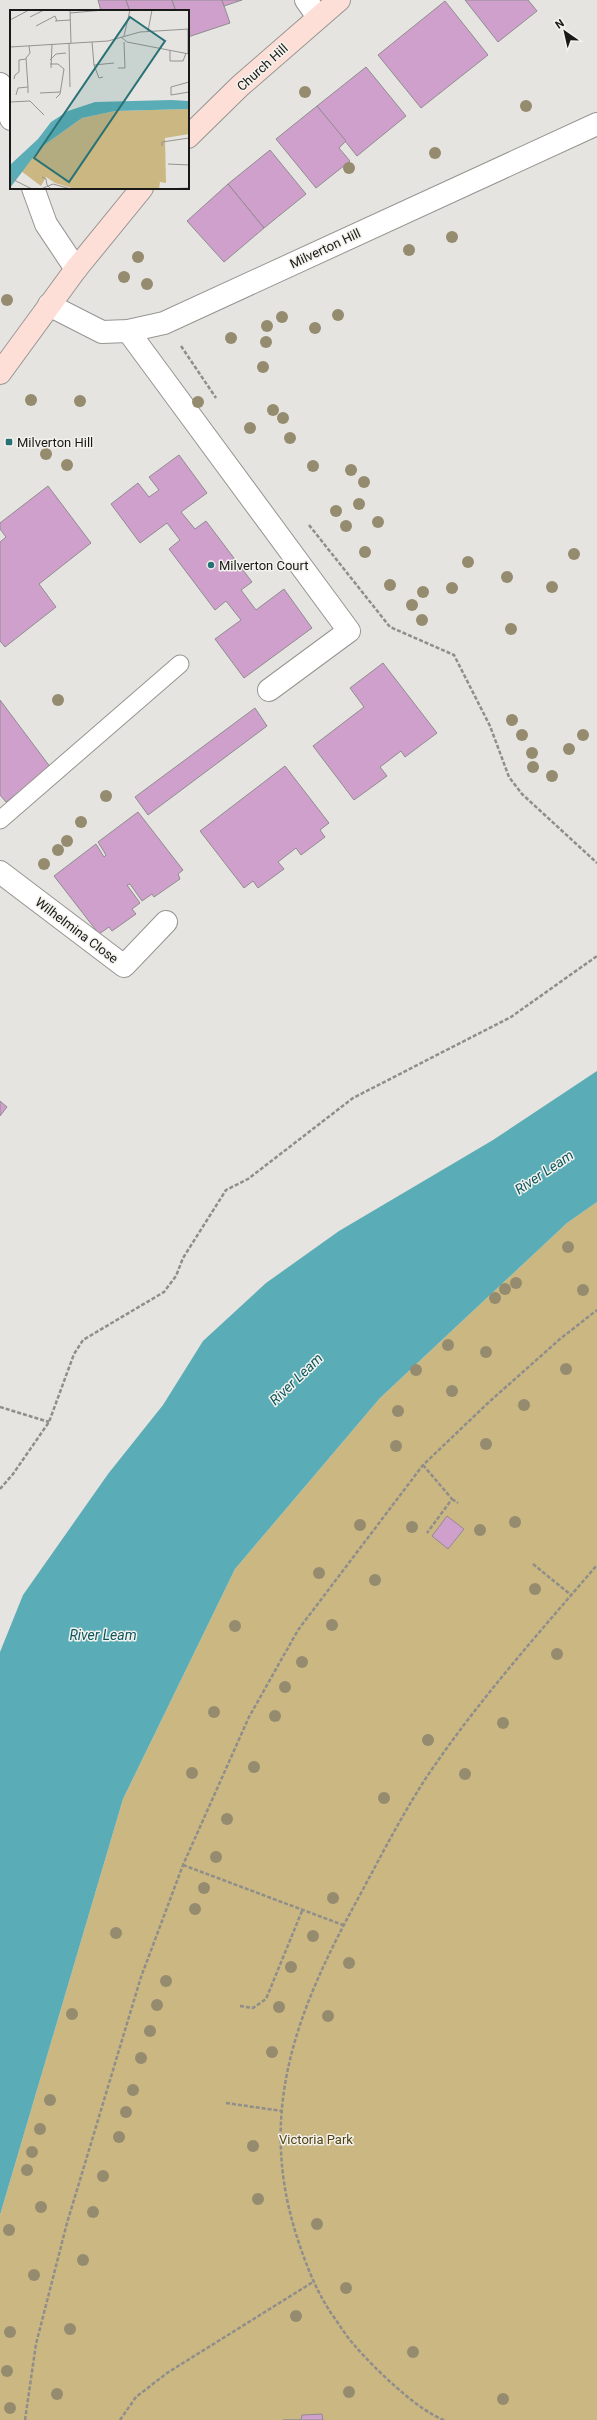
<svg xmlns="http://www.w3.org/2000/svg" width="597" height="2420" font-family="Roboto,sans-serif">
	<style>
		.green { fill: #cbb782 }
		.water { fill: #5aadb6 }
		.building { fill: #d0a0cc; stroke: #8f8c8f }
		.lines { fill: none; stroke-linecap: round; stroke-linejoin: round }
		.lane-casing { stroke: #969591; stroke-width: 19 }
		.street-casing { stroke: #969591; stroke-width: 24 }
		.secondary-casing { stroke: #969591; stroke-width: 24 }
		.path { stroke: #8f8e8b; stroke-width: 2.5; stroke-dasharray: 4 2; stroke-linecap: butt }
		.lane { stroke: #fff; stroke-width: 17 }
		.street { stroke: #fff; stroke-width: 22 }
		.secondary { stroke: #fedfd7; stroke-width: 22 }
		.tree { fill: #958b6f }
		.poi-dot { fill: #287276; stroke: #f3f2ed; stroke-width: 1.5 }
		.labels { text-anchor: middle; stroke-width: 3; stroke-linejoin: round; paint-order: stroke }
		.street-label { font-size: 13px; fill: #191917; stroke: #f3f2ed }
		.poi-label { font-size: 13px; fill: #191917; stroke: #f3f2ed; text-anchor: start }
		.park-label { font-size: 13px; fill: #524213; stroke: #f3f2ed }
		.water-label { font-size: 14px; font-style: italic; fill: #0c565d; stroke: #f3f2ed }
		.inset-road { fill: none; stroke: #949390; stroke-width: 1 }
		.view { fill: #287276; fill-opacity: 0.15; stroke: #287276; stroke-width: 2 }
		.inset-edge { fill: none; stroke: #191917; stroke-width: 2 }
	</style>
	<rect width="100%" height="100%" fill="#e6e4e0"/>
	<path class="green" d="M 597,1202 L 597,2420 L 0,2420 L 0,2215 L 123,1799 L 235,1569 L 380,1398 L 567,1223 Z"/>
	<path class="water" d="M 597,1071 L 597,1202 L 567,1223 L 380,1398 L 235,1569 L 123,1799 L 0,2215 L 0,1652 L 23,1595 L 108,1474 L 163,1405 L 203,1341 L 266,1283 L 339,1231 L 493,1140 Z"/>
	<g class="building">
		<path d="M 98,0 L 126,0 L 130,11 L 101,11 Z"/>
		<path d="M 126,0 L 172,0 L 176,11 L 130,11 Z"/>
		<path d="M 172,0 L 222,0 L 230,23 L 188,37 L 188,11 L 176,11 Z"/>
		<path d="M 222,0 L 242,0 L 224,6 Z"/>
		<path d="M 465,0 L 528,0 L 537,11 L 498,42 Z"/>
		<path d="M 445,1 L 488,55 L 421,108 L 378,55 Z"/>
		<path d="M 366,67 L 406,116 L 357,156 L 317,106 Z"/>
		<path d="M 317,106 L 346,141 L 339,148 L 350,161 L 316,188 L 276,139 Z"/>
		<path d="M 270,150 L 306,194 L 264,228 L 228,184 Z"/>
		<path d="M 228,184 L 264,228 L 224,262 L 187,221 Z"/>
		<path d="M 179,455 L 207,493 L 181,512 L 195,529 L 206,521 L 252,582 L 241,590 L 256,610 L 284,589 L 312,628 L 244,678 L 215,639 L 241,620 L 226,601 L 215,610 L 169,549 L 180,540 L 167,523 L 140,543 L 111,504 L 138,483 L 149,497 L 159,490 L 149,477 Z"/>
		<path d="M 48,486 L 91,543 L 39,584 L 56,607 L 5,647 L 0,641 L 0,542 L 6,537 L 0,529 L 0,523 Z"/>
		<path d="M 383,663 L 437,733 L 405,757 L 401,751 L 380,767 L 387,776 L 354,800 L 313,746 L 364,707 L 350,688 Z"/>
		<path d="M 0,700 L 51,768 L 6,802 L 0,795 Z"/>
		<path d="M 255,708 L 267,726 L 148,815 L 135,797 Z"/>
		<path d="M 285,766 L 329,823 L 320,830 L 325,837 L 301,855 L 296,848 L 278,862 L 284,869 L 258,888 L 253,881 L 244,888 L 200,831 Z"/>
		<path d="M 138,812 L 183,870 L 178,874 L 180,879 L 154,897 L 152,894 L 142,901 L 130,884 L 127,885 L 140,903 L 132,909 L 136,914 L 112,931 L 109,927 L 99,934 L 54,876 L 96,844 L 104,857 L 106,855 L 98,842 Z"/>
		<path d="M 0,1101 L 7,1107 L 0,1116 Z"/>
		<path d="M 447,1516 L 464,1529 L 448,1549 L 432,1536 Z"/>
		<path d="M 322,2414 L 323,2420 L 283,2420 L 301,2420 L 302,2415 Z"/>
	</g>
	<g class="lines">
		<g class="lane-casing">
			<path id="lane" d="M 0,820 L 180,664"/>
		</g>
		<g class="street-casing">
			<g id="street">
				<path d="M 306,0 L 318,17"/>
				<path d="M 0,84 L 11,119"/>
				<path d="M 33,188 L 46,224 L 76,269"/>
				<path d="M 49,305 L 102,332 L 128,331 L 164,323 L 597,124"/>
				<path d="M 128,331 L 349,631 L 269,690"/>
				<path d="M 0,872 L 124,966 L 166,922"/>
			</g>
		</g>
		<g class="secondary-casing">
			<g id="secondary">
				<path d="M 188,137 L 240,86 L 339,0"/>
				<path d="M 0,373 L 76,269 L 142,188"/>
			</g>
		</g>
		<g class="path">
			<path d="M 181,346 L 216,398"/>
			<path d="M 309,525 L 390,627 L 454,655 L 490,726 L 509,777 L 522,794 L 597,863"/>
			<path d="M 0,1407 L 49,1422"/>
			<path d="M 423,1465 L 452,1499 L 427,1533"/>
			<path d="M 0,1489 L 13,1474 L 49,1422 L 74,1354 L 83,1340 L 164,1292 L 176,1276 L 183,1258 L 226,1190 L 248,1179 L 353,1098 L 511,1017 L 597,956"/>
			<path d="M 452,1499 L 458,1503"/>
			<path d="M 533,1564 L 571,1595"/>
			<path d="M 183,1865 L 343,1925"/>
			<path d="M 240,2006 L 253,2008 L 266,1999 L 302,1911"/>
			<path d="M 226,2103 L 282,2111"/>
			<path d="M 25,2420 L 36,2344 L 67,2223 L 141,1977 L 183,1865 L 249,1717 L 298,1630 L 423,1465 L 489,1402 L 560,1339 L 597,1310"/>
			<path d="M 120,2420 L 136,2397 L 167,2373 L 313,2282"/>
			<path d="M 444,2420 C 417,2410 374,2368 355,2346 C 346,2336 339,2324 331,2313 C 315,2289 305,2262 296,2234 C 256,2106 300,2004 361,1893 C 382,1854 402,1815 426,1778 C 477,1702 538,1634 597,1565"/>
		</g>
		<use href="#lane" class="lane"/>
		<use href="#street" class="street"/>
		<use href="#secondary" class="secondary"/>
	</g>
	<g class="tree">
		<circle cx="305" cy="92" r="6"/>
		<circle cx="526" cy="106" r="6"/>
		<circle cx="435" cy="153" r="6"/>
		<circle cx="349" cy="168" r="6"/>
		<circle cx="452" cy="237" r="6"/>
		<circle cx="409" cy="250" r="6"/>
		<circle cx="138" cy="257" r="6"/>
		<circle cx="124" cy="277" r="6"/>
		<circle cx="147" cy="284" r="6"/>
		<circle cx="7" cy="300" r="6"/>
		<circle cx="338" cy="315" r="6"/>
		<circle cx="282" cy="317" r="6"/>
		<circle cx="267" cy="326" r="6"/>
		<circle cx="315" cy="328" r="6"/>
		<circle cx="231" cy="338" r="6"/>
		<circle cx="266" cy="342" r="6"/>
		<circle cx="263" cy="367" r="6"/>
		<circle cx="31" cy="400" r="6"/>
		<circle cx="80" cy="401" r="6"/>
		<circle cx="198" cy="402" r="6"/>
		<circle cx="273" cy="410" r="6"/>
		<circle cx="283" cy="418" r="6"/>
		<circle cx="250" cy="428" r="6"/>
		<circle cx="290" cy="438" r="6"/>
		<circle cx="46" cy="454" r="6"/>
		<circle cx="67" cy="465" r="6"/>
		<circle cx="313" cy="466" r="6"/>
		<circle cx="351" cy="470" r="6"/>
		<circle cx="364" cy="482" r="6"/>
		<circle cx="359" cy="504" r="6"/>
		<circle cx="336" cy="511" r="6"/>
		<circle cx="378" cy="522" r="6"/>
		<circle cx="346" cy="526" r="6"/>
		<circle cx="365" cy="552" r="6"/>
		<circle cx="574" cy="554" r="6"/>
		<circle cx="468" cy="562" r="6"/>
		<circle cx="507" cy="577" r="6"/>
		<circle cx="390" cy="585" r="6"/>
		<circle cx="552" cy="587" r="6"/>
		<circle cx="452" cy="588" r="6"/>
		<circle cx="423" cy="592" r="6"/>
		<circle cx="412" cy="605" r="6"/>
		<circle cx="422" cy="620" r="6"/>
		<circle cx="511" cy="629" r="6"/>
		<circle cx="58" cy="700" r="6"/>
		<circle cx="512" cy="720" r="6"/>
		<circle cx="522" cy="735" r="6"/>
		<circle cx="583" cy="735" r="6"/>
		<circle cx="569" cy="749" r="6"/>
		<circle cx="532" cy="753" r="6"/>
		<circle cx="533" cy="767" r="6"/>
		<circle cx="552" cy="776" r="6"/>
		<circle cx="106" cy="796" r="6"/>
		<circle cx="81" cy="822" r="6"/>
		<circle cx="67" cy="841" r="6"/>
		<circle cx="58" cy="850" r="6"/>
		<circle cx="44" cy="864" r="6"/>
		<circle cx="568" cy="1247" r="6"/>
		<circle cx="516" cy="1283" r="6"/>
		<circle cx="505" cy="1289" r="6"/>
		<circle cx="583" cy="1290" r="6"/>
		<circle cx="495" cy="1298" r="6"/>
		<circle cx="448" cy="1345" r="6"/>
		<circle cx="486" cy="1352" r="6"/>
		<circle cx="566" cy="1369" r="6"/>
		<circle cx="416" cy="1370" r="6"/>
		<circle cx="452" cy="1391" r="6"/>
		<circle cx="524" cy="1405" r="6"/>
		<circle cx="398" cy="1411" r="6"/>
		<circle cx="486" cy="1444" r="6"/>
		<circle cx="396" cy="1446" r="6"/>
		<circle cx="515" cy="1522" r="6"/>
		<circle cx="360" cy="1525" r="6"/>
		<circle cx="412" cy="1527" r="6"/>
		<circle cx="480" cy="1530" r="6"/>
		<circle cx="319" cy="1573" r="6"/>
		<circle cx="375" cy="1580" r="6"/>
		<circle cx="535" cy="1589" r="6"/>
		<circle cx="332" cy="1625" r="6"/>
		<circle cx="235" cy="1626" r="6"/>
		<circle cx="557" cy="1654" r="6"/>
		<circle cx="302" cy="1662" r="6"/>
		<circle cx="285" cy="1687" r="6"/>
		<circle cx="214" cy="1712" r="6"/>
		<circle cx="275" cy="1716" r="6"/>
		<circle cx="503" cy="1723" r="6"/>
		<circle cx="428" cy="1740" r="6"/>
		<circle cx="254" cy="1767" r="6"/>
		<circle cx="192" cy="1773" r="6"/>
		<circle cx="465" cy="1774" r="6"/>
		<circle cx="384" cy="1798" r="6"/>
		<circle cx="227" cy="1819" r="6"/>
		<circle cx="216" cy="1857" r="6"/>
		<circle cx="204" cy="1888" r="6"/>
		<circle cx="333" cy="1898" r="6"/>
		<circle cx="195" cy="1909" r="6"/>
		<circle cx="116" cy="1933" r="6"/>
		<circle cx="313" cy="1936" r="6"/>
		<circle cx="349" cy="1963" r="6"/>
		<circle cx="291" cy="1967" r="6"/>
		<circle cx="166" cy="1981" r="6"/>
		<circle cx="157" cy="2005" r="6"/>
		<circle cx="279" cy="2007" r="6"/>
		<circle cx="72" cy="2014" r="6"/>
		<circle cx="328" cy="2016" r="6"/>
		<circle cx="150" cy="2031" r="6"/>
		<circle cx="272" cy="2052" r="6"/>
		<circle cx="141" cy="2058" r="6"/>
		<circle cx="133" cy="2090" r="6"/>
		<circle cx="50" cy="2100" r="6"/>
		<circle cx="126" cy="2112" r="6"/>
		<circle cx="40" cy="2129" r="6"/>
		<circle cx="119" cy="2137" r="6"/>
		<circle cx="253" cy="2146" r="6"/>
		<circle cx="32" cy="2152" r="6"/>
		<circle cx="27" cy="2170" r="6"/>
		<circle cx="103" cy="2176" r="6"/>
		<circle cx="258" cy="2199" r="6"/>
		<circle cx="41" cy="2207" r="6"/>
		<circle cx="93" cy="2212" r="6"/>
		<circle cx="317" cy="2224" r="6"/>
		<circle cx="9" cy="2230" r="6"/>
		<circle cx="83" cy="2260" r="6"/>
		<circle cx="34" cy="2275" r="6"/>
		<circle cx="346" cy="2288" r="6"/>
		<circle cx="296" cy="2316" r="6"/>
		<circle cx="70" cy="2329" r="6"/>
		<circle cx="10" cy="2332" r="6"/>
		<circle cx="413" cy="2352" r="6"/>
		<circle cx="7" cy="2371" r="6"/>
		<circle cx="349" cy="2392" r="6"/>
		<circle cx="57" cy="2394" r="6"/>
		<circle cx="503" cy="2399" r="6"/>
		<circle cx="10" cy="2408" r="6"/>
	</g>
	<g class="poi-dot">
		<rect x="5" y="438" width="8" height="8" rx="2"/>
		<circle cx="211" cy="565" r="4"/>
	</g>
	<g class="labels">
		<g class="street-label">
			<text transform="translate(262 67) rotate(-42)" y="5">Church Hill</text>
			<text transform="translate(325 248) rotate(-25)" y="5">Milverton Hill</text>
			<text transform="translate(77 930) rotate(37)" y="5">Wilhelmina Close</text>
		</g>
		<g class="poi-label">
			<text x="17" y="447">Milverton Hill</text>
			<text x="219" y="570">Milverton Court</text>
		</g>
		<g class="park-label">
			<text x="316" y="2144">Victoria Park</text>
		</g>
		<g class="water-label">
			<text transform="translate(544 1172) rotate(-34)" y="5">River Leam</text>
			<text transform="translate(296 1379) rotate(-44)" y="5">River Leam</text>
			<text x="103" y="1640">River Leam</text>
		</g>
	</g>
	<g transform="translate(10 10)">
		<rect width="179" height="179" fill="#e6e4e0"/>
		<path d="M 179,99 L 179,124 L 155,128 L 156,173 L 150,172 L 149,179 L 65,179 L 45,173 L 36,167 L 31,176 L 11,161 L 30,138 L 72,108 L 105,101 Z" fill="#cbb782"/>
		<path d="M 161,90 L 179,91 L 179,99 L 105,101 L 72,108 L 30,138 L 0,178 L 0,155 L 28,129 L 41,112 L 58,101 L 85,92 Z" fill="#5aadb6"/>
		<path class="inset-road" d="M 60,0 L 61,33M 146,0 L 161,0M 60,3 L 94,0M 20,7 L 34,0M 0,10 L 19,0M 45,11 L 60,10M 26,16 L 45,6 L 47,11M 138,21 L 142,0M 114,26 L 120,0M 111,27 L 117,32 L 179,44M 82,32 L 84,55 L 89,68 L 93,67M 59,33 L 60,77M 0,37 L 98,31 L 130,22 L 179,19M 160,40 L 160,51 L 173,51 L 176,43M 178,44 L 178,19M 40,50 L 46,44 L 56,43M 40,54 L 48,54 L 54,59 L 50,84 L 46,88M 84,55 L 104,53M 41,58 L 42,34M 108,58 L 115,58 L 114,32M 4,69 L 5,65 L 9,62 L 9,50 L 16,49M 179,72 L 161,77 L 161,85 L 179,82M 18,77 L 16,48 L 20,43 L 19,36M 30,83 L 50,82M 6,85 L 8,78 L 18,77 L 18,83M 0,92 L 20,91 L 34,105M 152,136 L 152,132 L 179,128M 158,154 L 179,155M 32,167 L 36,169 L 37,175 L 41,179M 0,168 L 22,179M 31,179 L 43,174 L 61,179M 155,179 L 179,178"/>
		<path class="view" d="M 120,7 L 155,31 L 59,172 L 24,148 Z"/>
		<rect width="179" height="179" class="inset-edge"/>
	</g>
	<g transform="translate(565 32) rotate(326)" stroke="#f3f2ed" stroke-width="3" paint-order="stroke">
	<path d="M0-3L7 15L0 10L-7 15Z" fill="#191917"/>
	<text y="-6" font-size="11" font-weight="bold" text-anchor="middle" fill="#191917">N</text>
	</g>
</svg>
